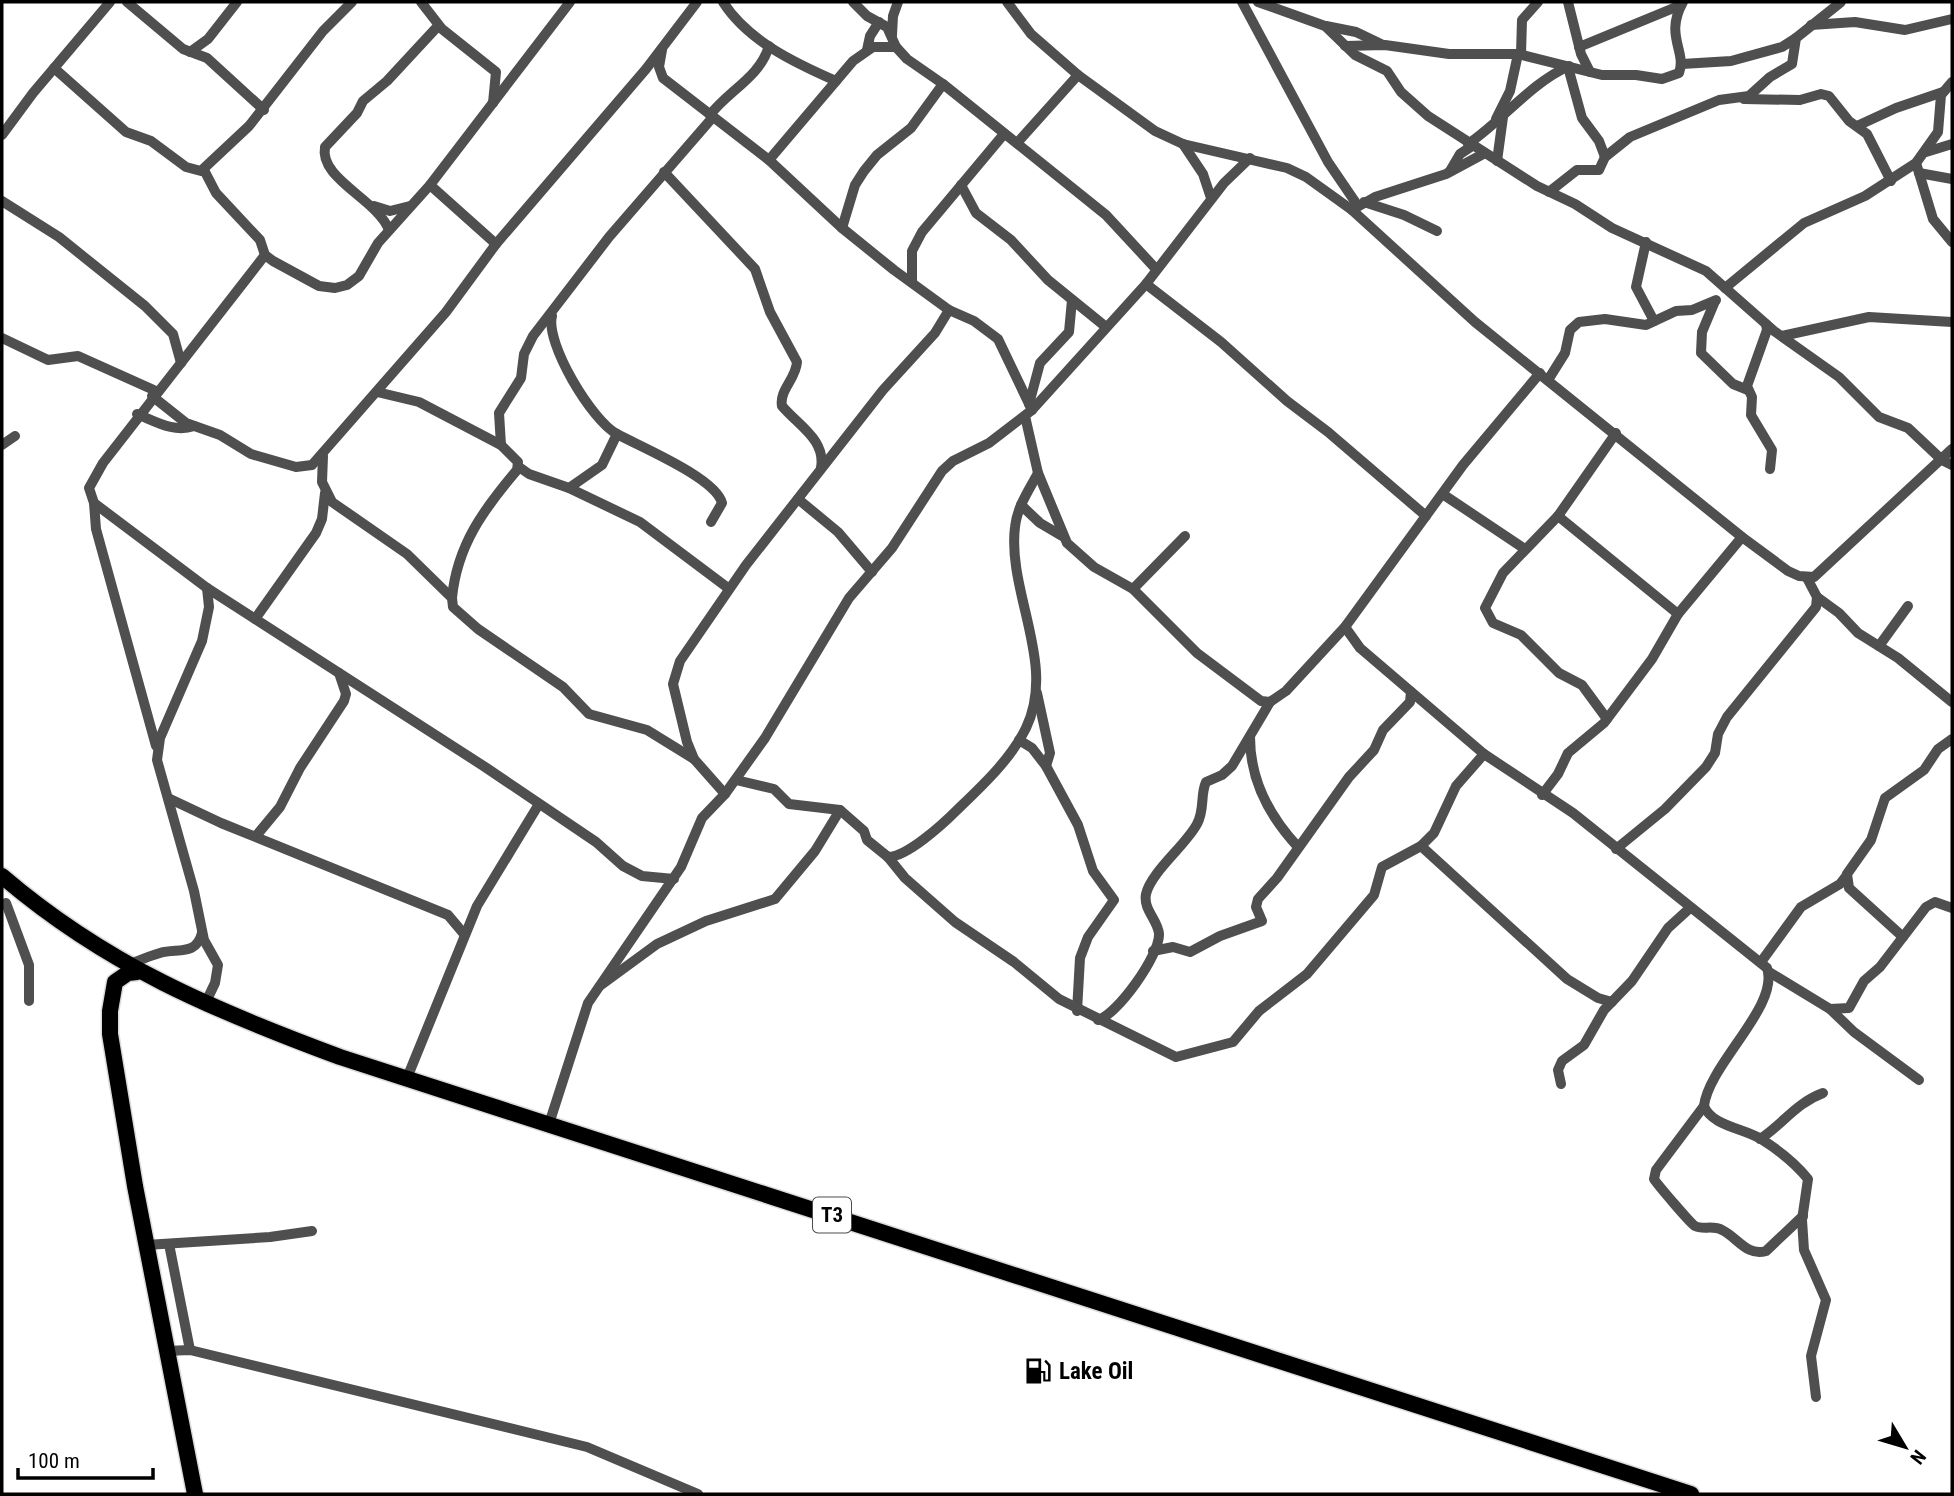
<svg xmlns="http://www.w3.org/2000/svg" width="1954" height="1496" font-family="'Roboto Condensed',sans-serif">
	<style>
		.lines { fill: none; stroke-linecap: round; stroke-linejoin: round }
		.primary-casing { stroke: #dbdbdb; stroke-width: 19 }
		.trunk-casing { stroke: #dbdbdb; stroke-width: 19 }
		.minor { stroke: #4f4f4f; stroke-width: 10 }
		.primary { stroke: #000; stroke-width: 16 }
		.trunk { stroke: #000; stroke-width: 16 }
		.labels { text-anchor: middle; stroke-width: 5; stroke-linejoin: round; paint-order: stroke }
		.shield { fill: #fff; stroke: #4c4c4c; stroke-width: 2 }
		.shield-label { font-size: 21px; font-weight: bold; fill: #000 }
		.poi-label { font-size: 23px; font-weight: bold; fill: #000; stroke: #fff; text-anchor: start }
	</style>
	<rect width="100%" height="100%" fill="#fff"/>
	<g class="lines">
		<g class="primary-casing">
			<path id="primary" d="M 137,972 L 128,973 L 115,982 L 110,1011 L 110,1034 L 135,1186 L 195,1494"/>
		</g>
		<g class="trunk-casing">
			<path id="trunk" d="M 2,876 C 106,965 213,1010 340,1057 L 1691,1494"/>
		</g>
		<g class="minor">
			<path d="M 127,2 L 183,49 L 207,58 L 264,110"/>
			<path d="M 421,2 L 442,29 L 496,72 L 493,103"/>
			<path d="M 723,2 C 748,41 795,63 836,81"/>
			<path d="M 853,2 L 867,16 L 887,27 L 896,47 L 907,59 L 943,84 L 1106,215 L 1156,269"/>
			<path d="M 1007,2 L 1031,34 L 1078,75 L 1155,131 L 1183,144 L 1287,168 L 1306,177 L 1352,210 L 1475,322 L 1742,537 L 1788,571 L 1799,576 L 1814,577 L 1952,449"/>
			<path d="M 1242,2 L 1328,162 L 1358,206"/>
			<path d="M 1258,2 L 1325,26 L 1355,55 L 1387,71 L 1401,92 L 1428,116 L 1537,186 L 1575,204 L 1612,228 L 1706,271 L 1774,331 L 1839,377 L 1879,417 L 1908,428 L 1942,460 L 1952,465"/>
			<path d="M 1568,2 L 1581,54 L 1590,72"/>
			<path d="M 1811,25 L 1855,22 L 1905,30 L 1952,19"/>
			<path d="M 1326,26 L 1356,32 L 1381,44"/>
			<path d="M 892,35 L 893,16 L 898,2"/>
			<path d="M 1345,46 L 1385,45 L 1449,54 L 1518,54 L 1602,75 L 1636,75 L 1662,79 L 1679,73 C 1687,51 1664,36 1683,2"/>
			<path d="M 1579,47 L 1681,5"/>
			<path d="M 662,50 L 659,67 L 663,78 L 769,160 L 842,228 L 894,270 L 949,310 L 974,321 L 998,339 L 1032,410"/>
			<path d="M 867,50 L 870,36 L 879,22"/>
			<path d="M 190,52 L 208,39 L 237,2"/>
			<path d="M 1521,54 L 1522,20 L 1538,2"/>
			<path d="M 1682,64 L 1731,61 L 1782,47 L 1796,38"/>
			<path d="M 1568,67 L 1582,118 L 1599,141 L 1605,157"/>
			<path d="M 54,68 L 126,132 L 151,141 L 186,167 L 201,171 L 249,126 L 323,31 L 352,2"/>
			<path d="M 1744,99 L 1800,100 L 1821,94 L 1829,96 L 1849,121 L 1867,134 L 1891,181"/>
			<path d="M 710,115 C 728,91 760,77 769,46"/>
			<path d="M 1496,119 L 1510,91 L 1518,54"/>
			<path d="M 1857,126 L 1896,108 L 1943,92"/>
			<path d="M 2,135 L 33,93 L 110,2"/>
			<path d="M 1017,143 L 1078,75"/>
			<path d="M 1183,144 L 1203,174 L 1211,198"/>
			<path d="M 1468,144 C 1503,120 1531,83 1569,66"/>
			<path d="M 1926,152 L 1952,144"/>
			<path d="M 769,160 L 853,61 L 873,47 L 896,47"/>
			<path d="M 1497,161 L 1503,117"/>
			<path d="M 1916,163 L 1933,219 L 1952,242"/>
			<path d="M 204,170 L 216,193 L 260,240 L 265,255 L 273,261 L 319,286 L 335,288 L 347,285 L 359,276 L 378,243 L 430,185 L 570,2"/>
			<path d="M 1450,171 L 1460,154 L 1472,146"/>
			<path d="M 664,172 L 755,269 L 770,312 L 797,362 C 796,379 779,390 782,406 C 799,426 826,440 821,468"/>
			<path d="M 1919,173 L 1952,179"/>
			<path d="M 430,185 L 496,244"/>
			<path d="M 961,185 L 976,213 L 1011,240 L 1048,280 L 1106,327"/>
			<path d="M 1549,192 L 1577,170 L 1599,170 L 1605,157 L 1630,137 L 1719,100 L 1749,96 L 1770,77 L 1792,64 L 1796,38 L 1841,2"/>
			<path d="M 2,201 L 59,237 L 145,306 L 173,334 L 181,363"/>
			<path d="M 1364,202 L 1404,215 L 1437,231"/>
			<path d="M 374,206 L 390,211 L 410,206"/>
			<path d="M 1352,210 L 1375,197 L 1446,174 L 1485,153"/>
			<path d="M 842,228 L 855,185 L 864,171 L 877,155 L 911,128 L 943,84"/>
			<path d="M 389,230 C 377,199 319,179 325,147 L 357,113 L 363,101 L 387,81 L 438,26"/>
			<path d="M 1646,242 L 1636,287 L 1654,321"/>
			<path d="M 265,255 L 103,463 L 89,488 L 94,503 L 207,588 L 485,767 L 596,842 L 623,866 L 642,876 L 674,879"/>
			<path d="M 912,281 L 912,251 L 922,232 L 1004,134"/>
			<path d="M 1146,284 L 1221,342 L 1287,401 L 1328,432 L 1426,516"/>
			<path d="M 1725,288 L 1804,223 L 1865,196 L 1916,163 L 1938,132 L 1941,95 L 1952,82"/>
			<path d="M 1715,301 L 1702,332 L 1701,353 L 1733,384 L 1748,390"/>
			<path d="M 552,316 C 545,343 592,421 617,434 C 639,446 716,478 722,503 L 711,522"/>
			<path d="M 1766,324 L 1767,330 L 1747,386 L 1752,397 L 1751,415 L 1772,450 L 1770,469"/>
			<path d="M 1782,336 L 1869,317 L 1952,322"/>
			<path d="M 2,338 L 48,360 L 78,356 L 156,391"/>
			<path d="M 1548,380 L 1565,353 L 1570,330 L 1579,322 L 1605,319 L 1646,325 L 1676,311 L 1692,310 L 1716,300"/>
			<path d="M 377,392 L 419,402 L 501,445 L 518,462 L 517,470 C 484,509 457,545 452,598"/>
			<path d="M 152,396 L 186,423 L 220,435 L 251,454 L 296,467 L 312,465 L 446,312 L 496,244 L 646,69 L 697,2"/>
			<path d="M 1029,404 L 1040,363 L 1069,332 L 1072,300"/>
			<path d="M 137,414 C 157,422 174,433 194,426"/>
			<path d="M 1025,416 L 1038,473 L 1067,543 L 1094,567 L 1133,589 L 1197,653 L 1261,701 L 1270,702 L 1286,691 L 1345,627 L 1463,465 L 1540,373"/>
			<path d="M 2,445 L 15,436"/>
			<path d="M 501,445 L 499,413 L 521,378 L 524,354 L 533,336 L 609,237 L 713,117"/>
			<path d="M 323,456 L 322,482 L 332,502 L 407,554 L 452,598 L 453,607 L 478,629 L 563,687 L 589,714 L 647,730 L 694,759"/>
			<path d="M 519,467 L 529,474 L 569,488 L 640,522 L 728,588"/>
			<path d="M 569,488 L 602,465 L 617,434"/>
			<path d="M 1444,495 L 1525,549"/>
			<path d="M 798,499 L 838,532 L 872,572"/>
			<path d="M 94,503 L 96,529 L 156,746"/>
			<path d="M 1021,505 L 1040,523 L 1062,536"/>
			<path d="M 1558,516 L 1678,614"/>
			<path d="M 1133,589 L 1185,536"/>
			<path d="M 1817,597 L 1839,613 L 1858,633 L 1898,658 L 1952,702"/>
			<path d="M 255,619 L 316,533 L 322,519 L 325,493"/>
			<path d="M 1345,627 L 1360,648 L 1484,754 L 1573,813 L 1767,968 C 1780,1006 1709,1064 1704,1106 C 1712,1126 1743,1128 1761,1139 C 1777,1149 1796,1164 1808,1179 L 1802,1220 L 1804,1250 L 1826,1300 L 1811,1356 L 1816,1397"/>
			<path d="M 1879,646 L 1908,606"/>
			<path d="M 1037,693 L 1050,753 L 1046,766"/>
			<path d="M 1607,719 L 1582,685 L 1559,673 L 1521,635 L 1493,623 L 1485,608 L 1503,573 L 1558,516 L 1616,433"/>
			<path d="M 1250,737 C 1250,780 1269,816 1298,847"/>
			<path d="M 1019,740 L 1032,748 L 1046,766 L 1078,825 L 1093,871 L 1114,900 L 1088,937 L 1080,958 L 1077,1011"/>
			<path d="M 736,780 L 774,789 L 789,804 L 840,810 L 864,831 L 867,840 L 888,857 C 907,857 943,824 957,810 C 982,786 1011,759 1026,728 C 1057,664 1007,592 1015,527 C 1017,507 1029,490 1038,473"/>
			<path d="M 725,794 L 694,759 L 687,742 L 673,684 L 680,661 L 746,565 L 883,390 L 935,333 L 949,310"/>
			<path d="M 1542,795 L 1558,774 L 1568,753 L 1604,723 L 1652,659 L 1678,614 L 1742,537"/>
			<path d="M 168,798 L 221,823 L 448,915 L 464,934"/>
			<path d="M 256,836 L 280,807 L 300,768 L 344,701 L 346,694 L 339,673"/>
			<path d="M 1421,846 L 1567,979 L 1598,998 L 1612,1002"/>
			<path d="M 1616,849 L 1665,809 L 1706,767 L 1715,753 L 1718,734 L 1727,717 L 1816,607 L 1817,597 L 1807,578"/>
			<path d="M 888,857 L 905,878 L 955,922 L 1014,962 L 1059,999 L 1176,1057 L 1233,1042 L 1259,1011 L 1307,974 L 1374,895 L 1382,867 L 1421,846 L 1434,833 L 1456,786 L 1484,754"/>
			<path d="M 6,903 L 29,965 L 29,1001"/>
			<path d="M 1903,937 L 1849,888 L 1847,874 L 1871,840 L 1885,798 L 1924,770 L 1938,749 L 1952,739"/>
			<path d="M 1153,951 L 1173,947 L 1190,952 L 1220,936 L 1262,921 L 1256,907 L 1258,899 L 1277,878 L 1349,777 L 1374,750 L 1383,730 L 1410,702 L 1411,692"/>
			<path d="M 1761,962 L 1801,907 L 1840,884 L 1847,875"/>
			<path d="M 128,965 C 138,961 149,956 160,953 C 178,948 196,956 202,933"/>
			<path d="M 1769,972 L 1830,1009 L 1849,1008 L 1864,981 L 1880,967 L 1926,907 L 1935,902 L 1952,908"/>
			<path d="M 601,985 L 657,944 L 706,921 L 775,899 L 815,851 L 840,810"/>
			<path d="M 205,1004 L 215,983 L 218,965 L 204,940 L 194,891 L 157,760 L 160,738 L 202,641 L 209,607 L 207,588"/>
			<path d="M 1830,1009 L 1854,1032 L 1919,1080"/>
			<path d="M 1098,1020 C 1117,1015 1160,955 1159,934 C 1158,920 1143,910 1146,894 C 1151,872 1186,845 1197,824 C 1205,810 1200,795 1206,782 L 1222,775 L 1232,766 L 1270,702"/>
			<path d="M 407,1078 L 477,906 L 539,804"/>
			<path d="M 1561,1084 L 1558,1070 L 1562,1061 L 1584,1045 L 1604,1010 L 1632,981 L 1668,928 L 1690,908"/>
			<path d="M 1704,1106 L 1656,1170 L 1654,1179 C 1657,1184 1691,1224 1695,1226 C 1702,1230 1714,1225 1722,1230 C 1737,1237 1747,1257 1766,1251 L 1803,1216"/>
			<path d="M 549,1124 L 588,1003 L 681,867 L 702,818 L 725,794 L 765,738 L 849,598 L 892,548 L 942,471 L 953,461 L 989,443 L 1032,410 L 1146,284 L 1224,183 L 1250,158"/>
			<path d="M 1760,1139 C 1783,1124 1796,1103 1823,1093"/>
			<path d="M 169,1244 L 190,1350"/>
			<path d="M 146,1245 L 270,1237 L 312,1231"/>
			<path d="M 166,1351 L 190,1350 L 587,1447 L 698,1494"/>
		</g>
		<use href="#primary" class="primary"/>
		<use href="#trunk" class="trunk"/>
	</g>
	<defs>
		<g id="fuel-bare" transform="scale(2.1)"><path d="M-5.5-6h7V0h2V4h1.3V-2.5L3-4.5l.8-.8L6-3V5H2.5V1h-1V6h-7ZM-4.2-4.7v3.2H.2V-4.7Z" fill="#000" stroke="#fff" stroke-width="2.5" paint-order="stroke"/></g>
	</defs>
	<g fill-rule="evenodd">
		<use href="#fuel-bare" x="1038" y="1371"/>
	</g>
	<g class="labels">
		<rect class="shield" x="813" y="1197.5" width="38" height="35" rx="5"/>
		<g class="shield-label">
			<text x="832" y="1222">T3</text>
		</g>
		<g class="poi-label">
			<text x="1059" y="1379">Lake Oil</text>
		</g>
	</g>
	<rect width="1954" height="1496" fill="none" stroke="#000000" stroke-width="7"/>
	<g transform="translate(1905 1447) rotate(128)" stroke="#ffffff" stroke-width="5" paint-order="stroke">
	<path d="M0-5L12 26L0 18L-12 26Z" fill="#000000"/>
	<text y="-10" font-size="19" font-weight="bold" text-anchor="middle" fill="#000000">N</text>
	</g>
	<path d="M18 1468v10h135v-10" fill="none" stroke="#000000" stroke-width="3.5"/>
	<text x="28" y="1468" font-size="21" fill="#000000" stroke="#ffffff" stroke-width="5" paint-order="stroke">100 m</text>
</svg>
